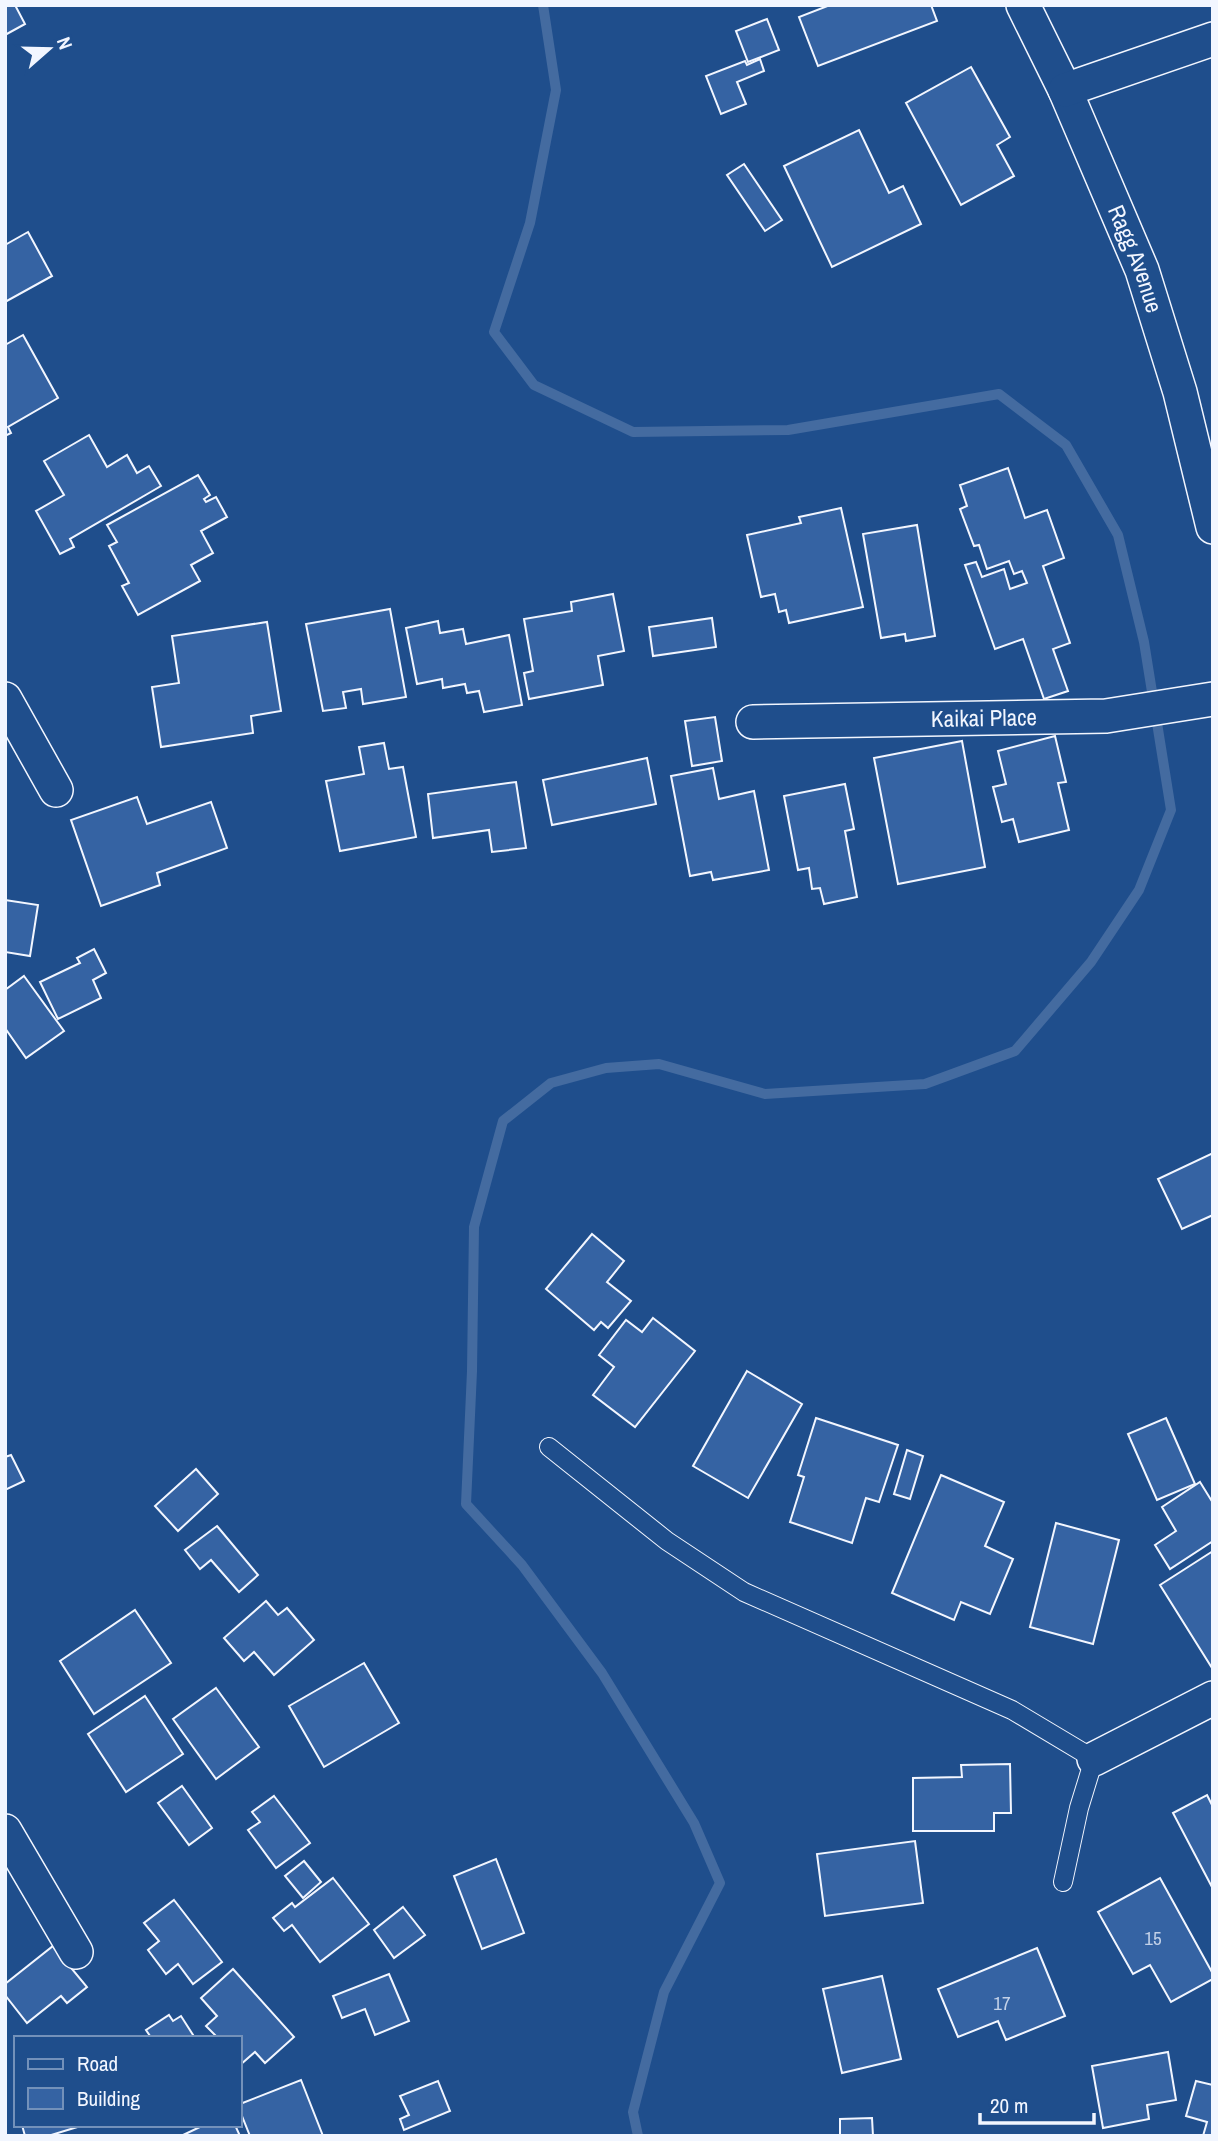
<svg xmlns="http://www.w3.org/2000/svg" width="1218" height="2141" font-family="'Archivo Narrow',sans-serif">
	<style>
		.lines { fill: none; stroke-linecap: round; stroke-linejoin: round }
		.stream { stroke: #446ba0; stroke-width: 10 }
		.building { fill: #3563a3; stroke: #f2f6ff; stroke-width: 2 }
		.lane-casing { stroke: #f2f6ff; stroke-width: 20 }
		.street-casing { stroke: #f2f6ff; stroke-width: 36 }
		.lane { stroke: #1f4e8c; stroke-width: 18 }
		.street { stroke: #1f4e8c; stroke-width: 33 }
		.labels { text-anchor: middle; stroke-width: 5; stroke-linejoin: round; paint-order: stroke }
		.number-label { font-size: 19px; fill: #c3d1e8 }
		.street-label { font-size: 23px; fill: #f2f6ff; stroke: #1f4e8c }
	</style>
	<rect width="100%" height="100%" fill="#1f4e8c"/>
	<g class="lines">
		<path class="stream" d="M 543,5 L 556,90 L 530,223 L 494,332 L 534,385 L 633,432 L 788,430 L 999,394 L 1066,445 L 1118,535 L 1144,642 L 1171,810 L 1139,890 L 1091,962 L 1015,1051 L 925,1084 L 765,1094 L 659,1064 L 606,1068 L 551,1083 L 503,1121 L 474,1227 L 472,1371 L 466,1504 L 522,1565 L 602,1673 L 694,1823 L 720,1883 L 664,1992 L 633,2112 L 638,2136"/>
	</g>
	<g class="building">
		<path d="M 5,5 L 15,5 L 25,24 L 5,35 Z"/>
		<path d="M 830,5 L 931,5 L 937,21 L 818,66 L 799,17 Z"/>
		<path d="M 767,19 L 779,50 L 748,62 L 736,31 Z"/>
		<path d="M 760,59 L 764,71 L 737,82 L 746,104 L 721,114 L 706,76 L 745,61 L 747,65 Z"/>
		<path d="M 971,67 L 1010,137 L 997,145 L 1014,176 L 961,205 L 906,103 Z"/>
		<path d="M 859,130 L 889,193 L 903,186 L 921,224 L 832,267 L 784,166 Z"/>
		<path d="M 744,164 L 782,220 L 765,231 L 727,175 Z"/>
		<path d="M 28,232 L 52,276 L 5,302 L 5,245 Z"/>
		<path d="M 23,335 L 58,398 L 8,427 L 11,433 L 5,436 L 5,345 Z"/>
		<path d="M 89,435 L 107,467 L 127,455 L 137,473 L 149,466 L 161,486 L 70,539 L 74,547 L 60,554 L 36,511 L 64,495 L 44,461 Z"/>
		<path d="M 1008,468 L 1025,518 L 1047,510 L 1064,558 L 1043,566 L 1070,643 L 1053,649 L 1068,691 L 1044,699 L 1023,639 L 995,649 L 965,565 L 976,562 L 982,577 L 1004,569 L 1010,589 L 1027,583 L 1022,571 L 1014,574 L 1009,561 L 987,569 L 979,545 L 974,546 L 960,509 L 967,506 L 960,485 Z"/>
		<path d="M 198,475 L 210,495 L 204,499 L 206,502 L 216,497 L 227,517 L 201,531 L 213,553 L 191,565 L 200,581 L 138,615 L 122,586 L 129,583 L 109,546 L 117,542 L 107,525 Z"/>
		<path d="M 841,508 L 863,607 L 789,623 L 786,610 L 779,612 L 775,594 L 761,597 L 747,535 L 801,523 L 799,517 Z"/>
		<path d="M 917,525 L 935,636 L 906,641 L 905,634 L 881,638 L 863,534 Z"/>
		<path d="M 613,594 L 624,651 L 598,656 L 603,685 L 529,699 L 524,673 L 533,671 L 524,619 L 572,611 L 571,602 Z"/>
		<path d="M 390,609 L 406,697 L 363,704 L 361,689 L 343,692 L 346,708 L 323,711 L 306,624 Z"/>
		<path d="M 712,618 L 716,647 L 653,656 L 649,627 Z"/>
		<path d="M 438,621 L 440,633 L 463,629 L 466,644 L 509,635 L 522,705 L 484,712 L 479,691 L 467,693 L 465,684 L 443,688 L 442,679 L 417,684 L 406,628 Z"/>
		<path d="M 267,622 L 281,711 L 251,716 L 253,733 L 161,747 L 152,687 L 179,683 L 172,636 Z"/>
		<path d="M 715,717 L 722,761 L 692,766 L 685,721 Z"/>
		<path d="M 1055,736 L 1066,782 L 1058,783 L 1069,830 L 1019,842 L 1013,819 L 1002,822 L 993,787 L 1006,784 L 998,751 Z"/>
		<path d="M 962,741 L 985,867 L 898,884 L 874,758 Z"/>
		<path d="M 384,743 L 389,769 L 403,767 L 416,837 L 340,851 L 326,781 L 364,774 L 359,747 Z"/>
		<path d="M 647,758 L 656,804 L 552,825 L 543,780 Z"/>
		<path d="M 713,768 L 719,799 L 754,791 L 769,870 L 713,880 L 711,872 L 690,876 L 671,776 Z"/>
		<path d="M 516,782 L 526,848 L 492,852 L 489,830 L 433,838 L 428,794 Z"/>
		<path d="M 845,784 L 854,829 L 845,831 L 857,897 L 824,904 L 820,888 L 812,889 L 809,868 L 798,870 L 784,796 Z"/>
		<path d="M 137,797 L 147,824 L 211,802 L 227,848 L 157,873 L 160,885 L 101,906 L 71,820 Z"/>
		<path d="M 5,900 L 38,905 L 30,956 L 5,952 Z"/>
		<path d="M 94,949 L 106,973 L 93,980 L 101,998 L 58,1019 L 40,982 L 80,963 L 77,958 Z"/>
		<path d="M 24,976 L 64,1031 L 26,1058 L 5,1028 L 5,990 Z"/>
		<path d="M 1213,1153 L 1213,1215 L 1182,1229 L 1158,1179 Z"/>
		<path d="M 592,1234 L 624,1261 L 607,1282 L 631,1301 L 608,1328 L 601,1322 L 594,1330 L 546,1289 Z"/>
		<path d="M 653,1318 L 695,1351 L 635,1427 L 593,1395 L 614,1367 L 599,1355 L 626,1320 L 642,1332 Z"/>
		<path d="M 747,1371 L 802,1404 L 748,1498 L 693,1466 Z"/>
		<path d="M 816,1418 L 898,1445 L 879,1502 L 866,1498 L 852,1543 L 790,1522 L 804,1477 L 798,1475 Z"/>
		<path d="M 1166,1418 L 1195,1484 L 1157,1500 L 1128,1434 Z"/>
		<path d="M 907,1450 L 923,1456 L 910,1499 L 894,1494 Z"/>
		<path d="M 11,1455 L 24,1481 L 5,1490 L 5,1457 Z"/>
		<path d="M 196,1469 L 218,1494 L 178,1531 L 155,1506 Z"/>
		<path d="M 941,1475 L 1004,1502 L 985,1546 L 1013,1559 L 990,1614 L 961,1602 L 954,1620 L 892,1593 Z"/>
		<path d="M 1200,1482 L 1213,1503 L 1213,1541 L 1170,1569 L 1155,1545 L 1176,1531 L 1162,1507 Z"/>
		<path d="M 1056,1523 L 1119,1540 L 1093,1644 L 1030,1627 Z"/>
		<path d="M 217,1526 L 258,1575 L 239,1592 L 211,1560 L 200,1569 L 185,1550 Z"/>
		<path d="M 1213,1551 L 1213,1668 L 1212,1668 L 1160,1585 Z"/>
		<path d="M 266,1601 L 278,1615 L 287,1608 L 314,1640 L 274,1675 L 254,1652 L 244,1661 L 224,1638 Z"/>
		<path d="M 135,1610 L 171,1663 L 94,1714 L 60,1661 Z"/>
		<path d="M 364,1663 L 399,1723 L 324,1767 L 289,1706 Z"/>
		<path d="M 216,1688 L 259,1747 L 216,1779 L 173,1719 Z"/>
		<path d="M 145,1696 L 183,1754 L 126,1792 L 88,1734 Z"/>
		<path d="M 1010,1764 L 1011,1813 L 994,1813 L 994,1831 L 913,1831 L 913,1778 L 962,1777 L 961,1765 Z"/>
		<path d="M 182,1786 L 212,1828 L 189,1845 L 158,1803 Z"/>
		<path d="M 1207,1795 L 1213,1807 L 1213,1889 L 1173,1813 Z"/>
		<path d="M 274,1796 L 310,1843 L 276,1868 L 248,1830 L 260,1822 L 252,1812 Z"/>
		<path d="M 915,1841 L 923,1903 L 825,1916 L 817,1854 Z"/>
		<path d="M 496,1859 L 524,1933 L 482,1949 L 454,1876 Z"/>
		<path d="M 304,1861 L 321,1882 L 303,1898 L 285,1876 Z"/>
		<path d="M 333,1878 L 369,1924 L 320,1962 L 292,1925 L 284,1931 L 273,1918 L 292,1903 L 295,1907 Z"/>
		<path d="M 1160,1878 L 1213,1974 L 1213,1979 L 1171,2002 L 1150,1965 L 1133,1974 L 1098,1912 Z"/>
		<path d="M 174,1900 L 222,1962 L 193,1984 L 178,1964 L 166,1974 L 148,1950 L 159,1941 L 144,1923 Z"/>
		<path d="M 403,1907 L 425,1935 L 394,1958 L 374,1930 Z"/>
		<path d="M 53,1946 L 87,1987 L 67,2003 L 61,1996 L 27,2023 L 5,1995 L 5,1984 Z"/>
		<path d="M 1037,1948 L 1065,2016 L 1006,2040 L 998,2021 L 958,2037 L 938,1989 Z"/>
		<path d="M 233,1969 L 294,2037 L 265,2063 L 255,2052 L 240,2065 L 240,2038 L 218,2038 L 206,2026 L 217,2016 L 201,1998 Z"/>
		<path d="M 389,1974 L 409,2021 L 375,2035 L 365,2009 L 342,2018 L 333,1996 Z"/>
		<path d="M 882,1976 L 901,2059 L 842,2073 L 823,1989 Z"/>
		<path d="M 169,2015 L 173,2021 L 181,2016 L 195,2038 L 147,2038 L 150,2036 L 146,2030 Z"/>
		<path d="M 1168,2052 L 1176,2100 L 1147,2105 L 1149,2119 L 1103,2128 L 1092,2066 Z"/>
		<path d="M 301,2080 L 323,2136 L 250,2136 L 240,2111 L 240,2104 Z"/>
		<path d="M 438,2081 L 450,2111 L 404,2130 L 400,2119 L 409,2115 L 400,2096 Z"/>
		<path d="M 1196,2081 L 1213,2085 L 1213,2136 L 1203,2136 L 1207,2122 L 1186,2116 Z"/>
		<path d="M 872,2118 L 873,2136 L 806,2136 L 840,2135 L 840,2119 Z"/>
		<path d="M 22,2125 L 84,2125 L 48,2136 L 25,2136 Z"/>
		<path d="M 204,2125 L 235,2125 L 240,2136 L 181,2136 Z"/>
	</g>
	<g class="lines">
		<g class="lane-casing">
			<path id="lane" d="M 549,1447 L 667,1541 L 744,1592 L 1012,1710 L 1094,1759 L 1079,1808 L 1063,1882"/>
		</g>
		<g class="street-casing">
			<g id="street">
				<path id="s1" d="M 1023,5 L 1065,90 L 1142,270 L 1180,392 L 1213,527"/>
				<path d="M 1065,90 L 1213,39"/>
				<path d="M 5,699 L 56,790"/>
				<path id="s2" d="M 753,722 L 1106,716 L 1213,699"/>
				<path d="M 1094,1759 L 1213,1698"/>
				<path d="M 5,1831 L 76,1952"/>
			</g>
		</g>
		<use href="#lane" class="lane"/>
		<use href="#street" class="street"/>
	</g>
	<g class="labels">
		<g class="number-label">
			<text x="1153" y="1945">15</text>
			<text x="1002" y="2010">17</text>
		</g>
		<g class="street-label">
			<text dy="8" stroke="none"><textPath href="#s1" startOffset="278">Ragg Avenue</textPath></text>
			<text dy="8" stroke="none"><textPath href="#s2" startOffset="231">Kaikai Place</textPath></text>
		</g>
	</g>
	<rect width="1218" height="2141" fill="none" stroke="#f2f6ff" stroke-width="14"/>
	<rect x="14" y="2036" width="228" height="91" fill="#1f4e8c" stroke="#7391ba" stroke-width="2"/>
	<rect x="28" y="2059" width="35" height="10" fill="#1f4e8c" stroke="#7391ba" stroke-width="2"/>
	<text x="77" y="2071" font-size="21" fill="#f2f6ff">Road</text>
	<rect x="28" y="2088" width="35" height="21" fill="#3563a3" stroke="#7391ba" stroke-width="2"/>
	<text x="77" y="2106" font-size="21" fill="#f2f6ff">Building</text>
	<g transform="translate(49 49) rotate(70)" stroke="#1f4e8c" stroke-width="5" paint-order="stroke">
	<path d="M0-5L12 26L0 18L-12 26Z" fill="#f2f6ff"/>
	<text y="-10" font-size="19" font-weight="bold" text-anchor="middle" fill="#f2f6ff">N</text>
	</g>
	<path d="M980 2113v10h114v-10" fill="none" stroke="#f2f6ff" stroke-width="3.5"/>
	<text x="990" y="2113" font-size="21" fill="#f2f6ff" stroke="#1f4e8c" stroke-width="5" paint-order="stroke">20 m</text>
</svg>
